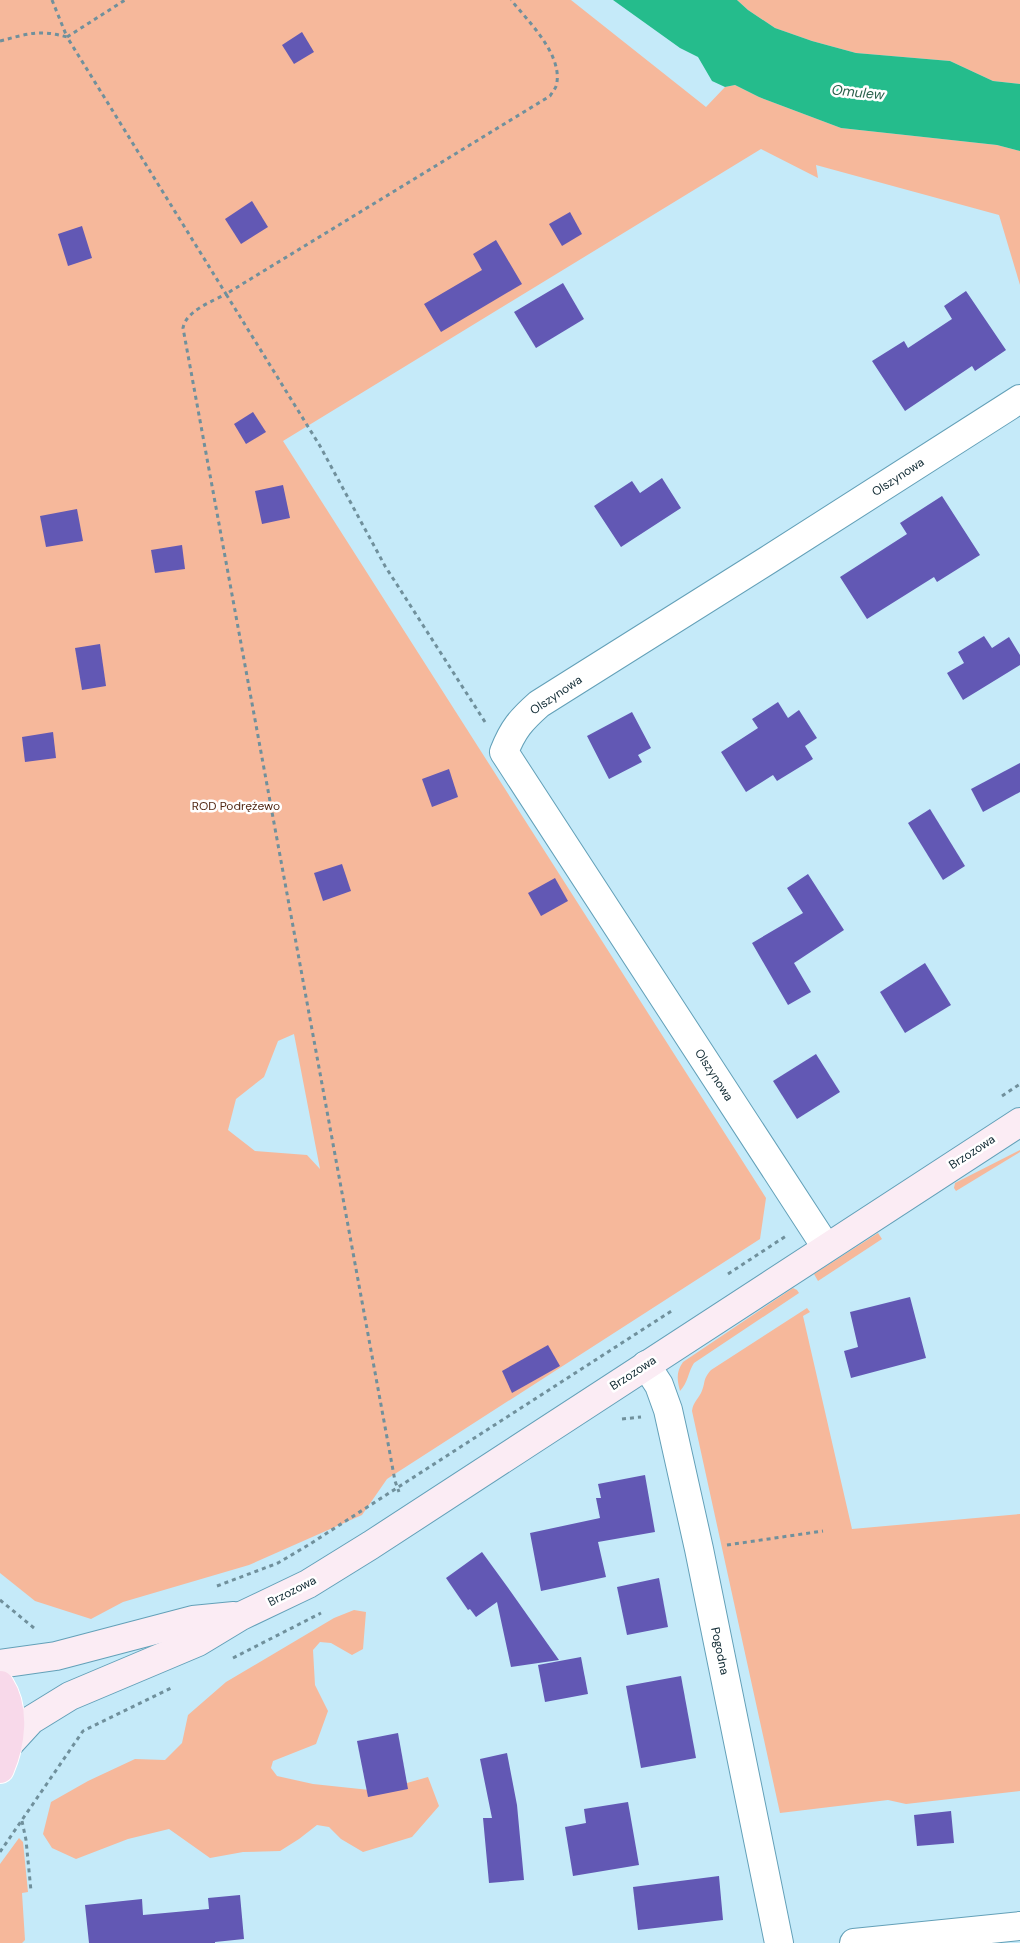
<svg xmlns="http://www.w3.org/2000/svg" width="1020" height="1943" font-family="'DM Sans',sans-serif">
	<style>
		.green { fill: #f6b89b; fill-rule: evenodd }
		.water { fill: #25bc8c }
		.building { fill: #6258b4 }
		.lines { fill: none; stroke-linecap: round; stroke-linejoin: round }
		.street-casing { stroke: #63a0b8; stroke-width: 30 }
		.secondary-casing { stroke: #63a0b8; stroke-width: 30 }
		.primary-casing { stroke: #fff; stroke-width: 30 }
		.path { stroke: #70909c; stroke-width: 3; stroke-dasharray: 4 4; stroke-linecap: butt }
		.street { stroke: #fff; stroke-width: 28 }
		.secondary { stroke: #fbecf4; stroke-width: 28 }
		.primary { stroke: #f8d9ea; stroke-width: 28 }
		.labels { text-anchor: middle; stroke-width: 5; stroke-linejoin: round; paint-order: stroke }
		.street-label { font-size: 12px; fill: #0e2831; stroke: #fff }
		.park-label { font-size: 12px; fill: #512814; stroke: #fff }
		.water-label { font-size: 14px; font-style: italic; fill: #2c624d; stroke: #fff }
	</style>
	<rect width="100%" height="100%" fill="#c5eaf9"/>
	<g class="green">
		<path d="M 0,0 L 571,0 L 706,107 L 725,87 L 735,85 L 759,97 L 841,128 L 997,145 L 1020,151 L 1020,285 L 999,215 L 816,165 L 818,178 L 761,149 L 283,441 L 766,1198 L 760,1239 L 387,1479 L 362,1515 L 249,1565 L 123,1602 L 91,1619 L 35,1601 L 0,1573 ZM 294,1034 L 320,1169 L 307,1155 L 255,1151 L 228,1130 L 236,1099 L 264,1077 L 278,1041 Z"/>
		<path d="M 737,0 L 1020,0 L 1020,84 L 993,81 L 950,61 L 856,53 L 812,41 L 775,28 L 748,10 Z"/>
		<path d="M 1020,1150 L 1020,1152 L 956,1191 L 954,1188 L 955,1183 Z"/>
		<path d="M 878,1233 L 882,1239 L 818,1281 L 814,1274 Z"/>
		<path d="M 793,1288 L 797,1290 L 799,1293 L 694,1363 C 688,1372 688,1383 680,1391 C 677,1379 676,1372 683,1362 Z"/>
		<path d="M 807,1308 L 810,1312 L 803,1316 L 852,1529 L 1020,1514 L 1020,1791 L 906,1804 L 888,1800 L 780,1813 L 692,1411 C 693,1403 697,1400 701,1393 C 706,1383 702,1380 711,1370 Z"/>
		<path d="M 354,1610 L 366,1612 L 363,1649 L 352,1655 L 331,1643 L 320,1642 L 313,1650 L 315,1685 L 328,1711 L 316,1744 L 273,1761 L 271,1768 L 277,1776 L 313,1784 L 379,1791 L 428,1777 L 439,1806 L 412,1837 L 363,1852 L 341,1839 L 329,1827 L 317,1825 L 299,1839 L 280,1851 L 243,1852 L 210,1858 L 169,1829 L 128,1839 L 76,1859 L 52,1848 L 43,1834 L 51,1802 L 88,1781 L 135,1759 L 165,1760 L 182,1743 L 188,1715 L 226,1682 L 334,1618 Z"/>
		<path d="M 19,1838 L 23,1842 L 28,1892 L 22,1893 L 25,1940 L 22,1943 L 0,1943 L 0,1864 Z"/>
	</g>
	<path class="water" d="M 613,0 L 737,0 L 748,10 L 775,28 L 812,41 L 856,53 L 950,61 L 993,81 L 1020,84 L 1020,151 L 997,145 L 841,128 L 759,97 L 735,85 L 725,87 L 712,81 L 698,57 L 680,48 Z"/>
	<g class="building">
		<path d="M 302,32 L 314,52 L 294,64 L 282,45 Z"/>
		<path d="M 252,201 L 268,227 L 241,244 L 225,219 Z"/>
		<path d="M 570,212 L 582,234 L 562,246 L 549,224 Z"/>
		<path d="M 82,226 L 92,258 L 68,266 L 58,234 Z"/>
		<path d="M 496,240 L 522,284 L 441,332 L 424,304 L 482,270 L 473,254 Z"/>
		<path d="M 563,283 L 584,319 L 536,348 L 514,312 Z"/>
		<path d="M 966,291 L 1006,350 L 975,371 L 972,366 L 905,411 L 872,361 L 904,341 L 908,348 L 952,319 L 944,306 Z"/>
		<path d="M 253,412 L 266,432 L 246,444 L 234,424 Z"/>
		<path d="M 662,478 L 681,508 L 621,547 L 594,506 L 632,481 L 640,493 Z"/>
		<path d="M 283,485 L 290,518 L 262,524 L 255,491 Z"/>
		<path d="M 942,496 L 980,555 L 937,582 L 934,577 L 867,619 L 840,577 L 907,534 L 900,523 Z"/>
		<path d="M 77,509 L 83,541 L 46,547 L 40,516 Z"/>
		<path d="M 182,545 L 185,569 L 155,573 L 151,550 Z"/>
		<path d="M 984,636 L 992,648 L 1009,637 L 1020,655 L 1020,665 L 963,700 L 947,673 L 964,663 L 958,652 Z"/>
		<path d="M 100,644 L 106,686 L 82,690 L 75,648 Z"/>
		<path d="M 778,702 L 788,718 L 799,710 L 817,738 L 805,746 L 813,759 L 777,781 L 773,775 L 746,792 L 721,752 L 758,728 L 752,719 Z"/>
		<path d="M 632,712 L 651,748 L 638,755 L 642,762 L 609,779 L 587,736 Z"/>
		<path d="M 53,732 L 56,758 L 25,762 L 22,737 Z"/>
		<path d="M 1020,763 L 1020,792 L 983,812 L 971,789 Z"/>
		<path d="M 449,769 L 458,797 L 432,807 L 422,779 Z"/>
		<path d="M 930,809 L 965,866 L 943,880 L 908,823 Z"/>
		<path d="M 342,864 L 351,891 L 323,901 L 314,873 Z"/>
		<path d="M 808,874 L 844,930 L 794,963 L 811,992 L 788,1005 L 752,943 L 803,913 L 787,888 Z"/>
		<path d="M 555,878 L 568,901 L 541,916 L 528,893 Z"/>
		<path d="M 925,963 L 951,1005 L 905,1033 L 880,992 Z"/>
		<path d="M 816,1054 L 840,1092 L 797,1119 L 773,1081 Z"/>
		<path d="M 910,1297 L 926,1358 L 851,1378 L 844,1351 L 858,1347 L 850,1312 Z"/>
		<path d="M 548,1345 L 560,1366 L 512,1393 L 502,1371 Z"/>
		<path d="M 645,1475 L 655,1532 L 598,1542 L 606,1577 L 541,1591 L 530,1533 L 600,1518 L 596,1498 L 601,1498 L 598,1484 Z"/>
		<path d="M 482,1552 L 511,1592 L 559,1660 L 511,1667 L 497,1602 L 476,1617 L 470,1609 L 468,1610 L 446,1578 Z"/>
		<path d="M 659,1578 L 668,1627 L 627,1635 L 617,1587 Z"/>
		<path d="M 581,1657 L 588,1694 L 545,1702 L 538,1665 Z"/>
		<path d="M 681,1676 L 696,1758 L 641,1768 L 626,1686 Z"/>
		<path d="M 398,1733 L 408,1789 L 368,1797 L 357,1741 Z"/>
		<path d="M 507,1753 L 517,1805 L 524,1880 L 489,1883 L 483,1818 L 492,1818 L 480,1759 Z"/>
		<path d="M 628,1802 L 639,1865 L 573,1876 L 565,1827 L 586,1823 L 584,1809 Z"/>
		<path d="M 951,1811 L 954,1843 L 917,1846 L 914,1815 Z"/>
		<path d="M 719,1876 L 723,1920 L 638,1930 L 633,1887 Z"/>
		<path d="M 240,1895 L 244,1939 L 215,1942 L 215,1943 L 89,1943 L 85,1905 L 142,1899 L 143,1915 L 209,1909 L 208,1898 Z"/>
	</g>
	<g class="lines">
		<g class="street-casing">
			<g id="street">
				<path d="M 826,1247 L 504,752 C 513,729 521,720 539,704 L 768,560 L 1020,399"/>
				<path d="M 646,1365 L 659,1385 L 668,1410 L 699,1549 L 779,1943"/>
				<path d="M 854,1943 L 1020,1926"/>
			</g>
		</g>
		<g class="secondary-casing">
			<g id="secondary">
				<path d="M 0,1664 L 56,1656 L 193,1620 L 234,1616"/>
				<path d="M 9,1744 L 31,1720 L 70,1696 L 198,1642 L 241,1616 L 308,1584 L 371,1545 L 1020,1122"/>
			</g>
		</g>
		<g class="primary-casing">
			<path id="primary" d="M 0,1685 C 16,1710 11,1743 0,1769"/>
		</g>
		<g class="path">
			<path d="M 52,0 L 67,37 L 125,0"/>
			<path d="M 0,41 C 27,34 39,29 67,37 L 226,294 C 211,302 186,311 183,328 L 395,1481 L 399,1492"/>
			<path d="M 485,722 L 385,566 L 320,446 L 226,294 L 550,96 C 553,91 557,87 557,82 C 561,53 528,21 511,0"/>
			<path d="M 1002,1096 L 1020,1084"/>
			<path d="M 728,1274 L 786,1236"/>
			<path d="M 622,1419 L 641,1417"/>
			<path d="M 727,1545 L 823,1531"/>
			<path d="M 217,1586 L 278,1563 L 310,1544 L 673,1310"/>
			<path d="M 0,1600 L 34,1628"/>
			<path d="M 233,1658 L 321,1613"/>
			<path d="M 22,1821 L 26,1840 L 31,1891"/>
			<path d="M 0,1852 L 83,1731 L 173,1687"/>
		</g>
		<use href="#street" class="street"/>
		<use href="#secondary" class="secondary"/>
		<use href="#primary" class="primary"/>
	</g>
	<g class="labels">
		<g class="street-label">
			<text transform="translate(898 477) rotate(-33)" y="4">Olszynowa</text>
			<text transform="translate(556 695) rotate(-34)" y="4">Olszynowa</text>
			<text transform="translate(714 1075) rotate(57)" y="4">Olszynowa</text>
			<text transform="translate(972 1152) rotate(-33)" y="4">Brzozowa</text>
			<text transform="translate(633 1373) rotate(-33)" y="4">Brzozowa</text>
			<text transform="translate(292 1591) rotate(-27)" y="4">Brzozowa</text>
			<text transform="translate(720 1651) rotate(78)" y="4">Pogodna</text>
		</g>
		<g class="park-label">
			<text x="236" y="810">ROD Podrężewo</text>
		</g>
		<g class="water-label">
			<text transform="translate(858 92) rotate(6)" y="5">Omulew</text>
		</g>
	</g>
</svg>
